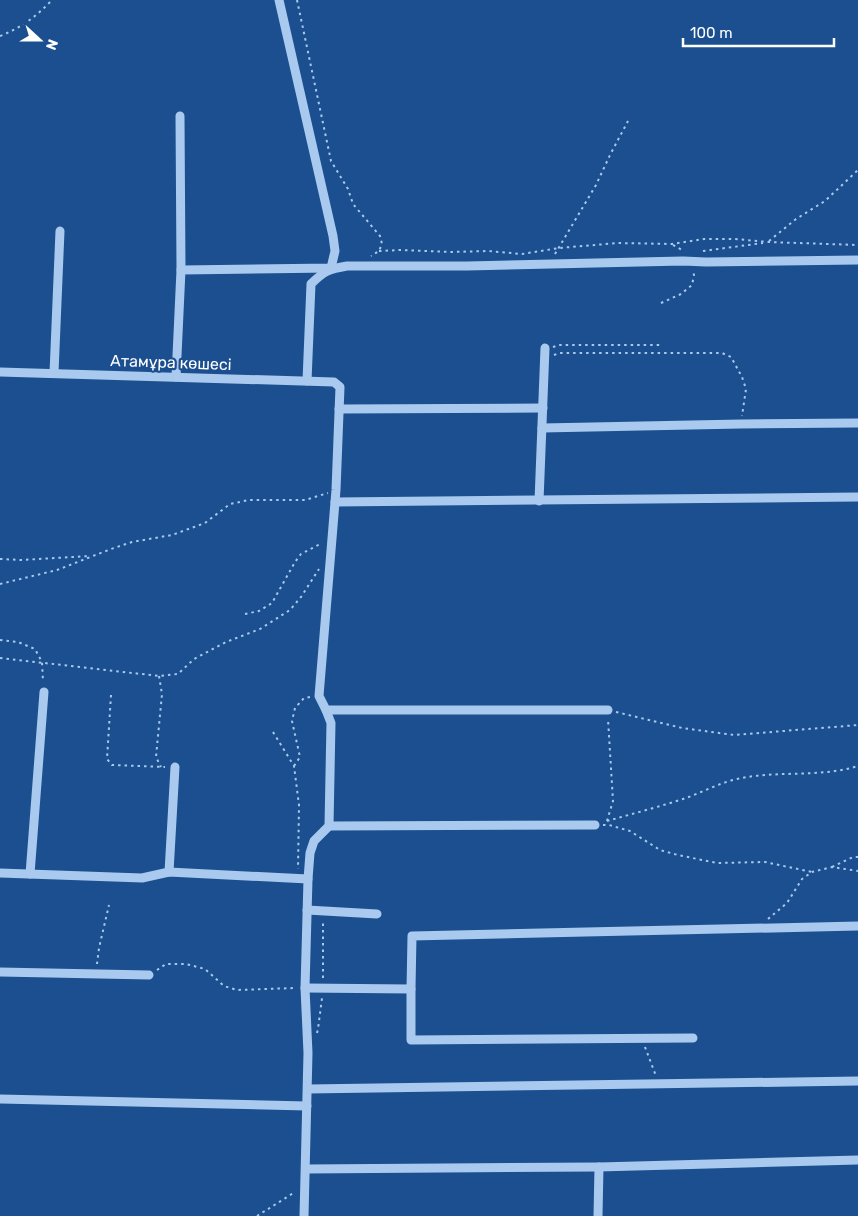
<svg xmlns="http://www.w3.org/2000/svg" width="858" height="1216" font-family="Rubik,sans-serif">
	<style>
		.lines { fill: none; stroke-linecap: round; stroke-linejoin: round }
		.path { stroke: #a9c9ee; stroke-width: 2; stroke-dasharray: 2.5 4; stroke-linecap: butt }
		.minor { stroke: #a9c9ee; stroke-width: 9 }
		.labels { text-anchor: middle; stroke-width: 4.5; stroke-linejoin: round; paint-order: stroke }
		.street-label { font-size: 16px; fill: #fff; stroke: #1b4f8f }
	</style>
	<rect width="100%" height="100%" fill="#1b4f8f"/>
	<g class="lines">
		<g class="path">
			<path d="M 297,0 L 331,161 L 348,189 L 353,204 L 380,236 L 382,244 L 379,251 L 371,256"/>
			<path d="M 0,36 C 21,28 37,16 52,0"/>
			<path d="M 769,241 L 796,219 L 825,201 L 858,170"/>
			<path d="M 673,245 L 684,251"/>
			<path d="M 379,251 L 401,250 L 452,252 L 488,251 L 522,254 L 559,248 L 618,243 L 672,244 L 704,239 L 735,239 L 768,242 L 858,245"/>
			<path d="M 703,251 L 763,243"/>
			<path d="M 555,254 L 596,185 L 610,155 L 628,121"/>
			<path d="M 661,303 L 681,294 L 692,285 L 694,275 L 693,271"/>
			<path d="M 553,347 L 559,345 L 663,345"/>
			<path d="M 554,355 L 559,353 L 722,353 L 731,357 L 742,377 L 746,389 L 742,416"/>
			<path d="M 0,559 L 22,560 L 89,556"/>
			<path d="M 0,584 L 57,570 L 111,549 L 132,542 L 172,535 L 205,523 L 230,504 L 249,500 L 305,500 L 328,493"/>
			<path d="M 245,614 L 259,611 L 272,603 L 295,562 L 301,554 L 322,543"/>
			<path d="M 0,640 L 18,642 L 35,649 L 42,662 L 43,682"/>
			<path d="M 0,658 L 159,676 L 178,674 L 194,659 L 226,642 L 260,629 L 290,610 L 301,597 L 319,569"/>
			<path d="M 159,676 L 162,694 L 156,757 L 161,767"/>
			<path d="M 111,695 L 107,759 L 112,765 L 165,767"/>
			<path d="M 616,712 L 682,728 L 734,735 L 858,725"/>
			<path d="M 273,732 L 294,766 L 299,805 L 298,869"/>
			<path d="M 294,766 L 300,757 L 292,721 L 295,708 L 304,698 L 310,697"/>
			<path d="M 607,821 L 613,801 L 608,719"/>
			<path d="M 607,821 C 632,814 658,807 683,799 C 701,793 719,783 737,779 C 777,770 819,778 858,766"/>
			<path d="M 603,825 L 609,825 L 630,831 L 660,850 L 678,855 L 717,863 L 765,862 L 812,872"/>
			<path d="M 832,867 L 853,857 L 858,857"/>
			<path d="M 768,919 L 787,903 L 802,879 L 812,872 L 832,867 L 858,871"/>
			<path d="M 97,964 L 99,948 L 109,905"/>
			<path d="M 157,970 L 166,964 L 186,964 L 205,969 L 224,986 L 237,990 L 295,988"/>
			<path d="M 323,978 L 323,920"/>
			<path d="M 317,1033 L 318,1029 L 322,998"/>
			<path d="M 645,1047 L 656,1076"/>
			<path d="M 257,1216 L 295,1192"/>
		</g>
		<g class="minor">
			<path d="M 180,116 L 181,270"/>
			<path d="M 0,372 L 334,382 L 340,387 L 336,490 L 319,696 L 326,710 L 331,723 L 329,826 L 314,841 L 310,853 L 308,879 L 305,988 L 308,1053 L 304,1216"/>
			<path d="M 54,373 L 60,231"/>
			<path d="M 176,377 L 181,270 L 331,268 L 335,251 L 333,236 L 279,0"/>
			<path d="M 307,381 L 311,284 C 324,271 329,269 347,266 L 467,266 L 683,261 L 706,262 L 858,260"/>
			<path d="M 339,409 L 543,408"/>
			<path d="M 542,428 L 741,424 L 858,423"/>
			<path d="M 539,501 L 545,348"/>
			<path d="M 335,502 L 858,497"/>
			<path d="M 326,710 L 608,710"/>
			<path d="M 329,826 L 595,825"/>
			<path d="M 169,872 L 175,767"/>
			<path d="M 0,873 L 142,878 L 169,872 L 308,879"/>
			<path d="M 30,874 L 44,692"/>
			<path d="M 307,910 L 377,914"/>
			<path d="M 0,972 L 149,975"/>
			<path d="M 305,988 L 411,989 L 412,936 L 858,926"/>
			<path d="M 411,989 L 411,1040 L 693,1038"/>
			<path d="M 308,1089 L 858,1081"/>
			<path d="M 0,1099 L 307,1106"/>
			<path d="M 306,1169 L 599,1167 L 858,1160"/>
			<path d="M 598,1216 L 599,1167"/>
		</g>
	</g>
	<g class="labels">
		<g class="street-label">
			<text transform="translate(171 362) rotate(2)" y="6">Атамұра көшесі</text>
		</g>
	</g>
	<g transform="translate(40 40) rotate(111)" stroke="#1b4f8f" stroke-width="4" paint-order="stroke">
	<path d="M0-4L9 19L0 12L-9 19Z" fill="#ffffff"/>
	<text y="-8" font-size="14" font-weight="bold" text-anchor="middle" fill="#ffffff">N</text>
	</g>
	<path d="M683 38v8h151v-8" fill="none" stroke="#ffffff" stroke-width="2.5"/>
	<text x="690" y="38" font-size="15" fill="#ffffff" stroke="#1b4f8f" stroke-width="4" paint-order="stroke">100 m</text>
</svg>
